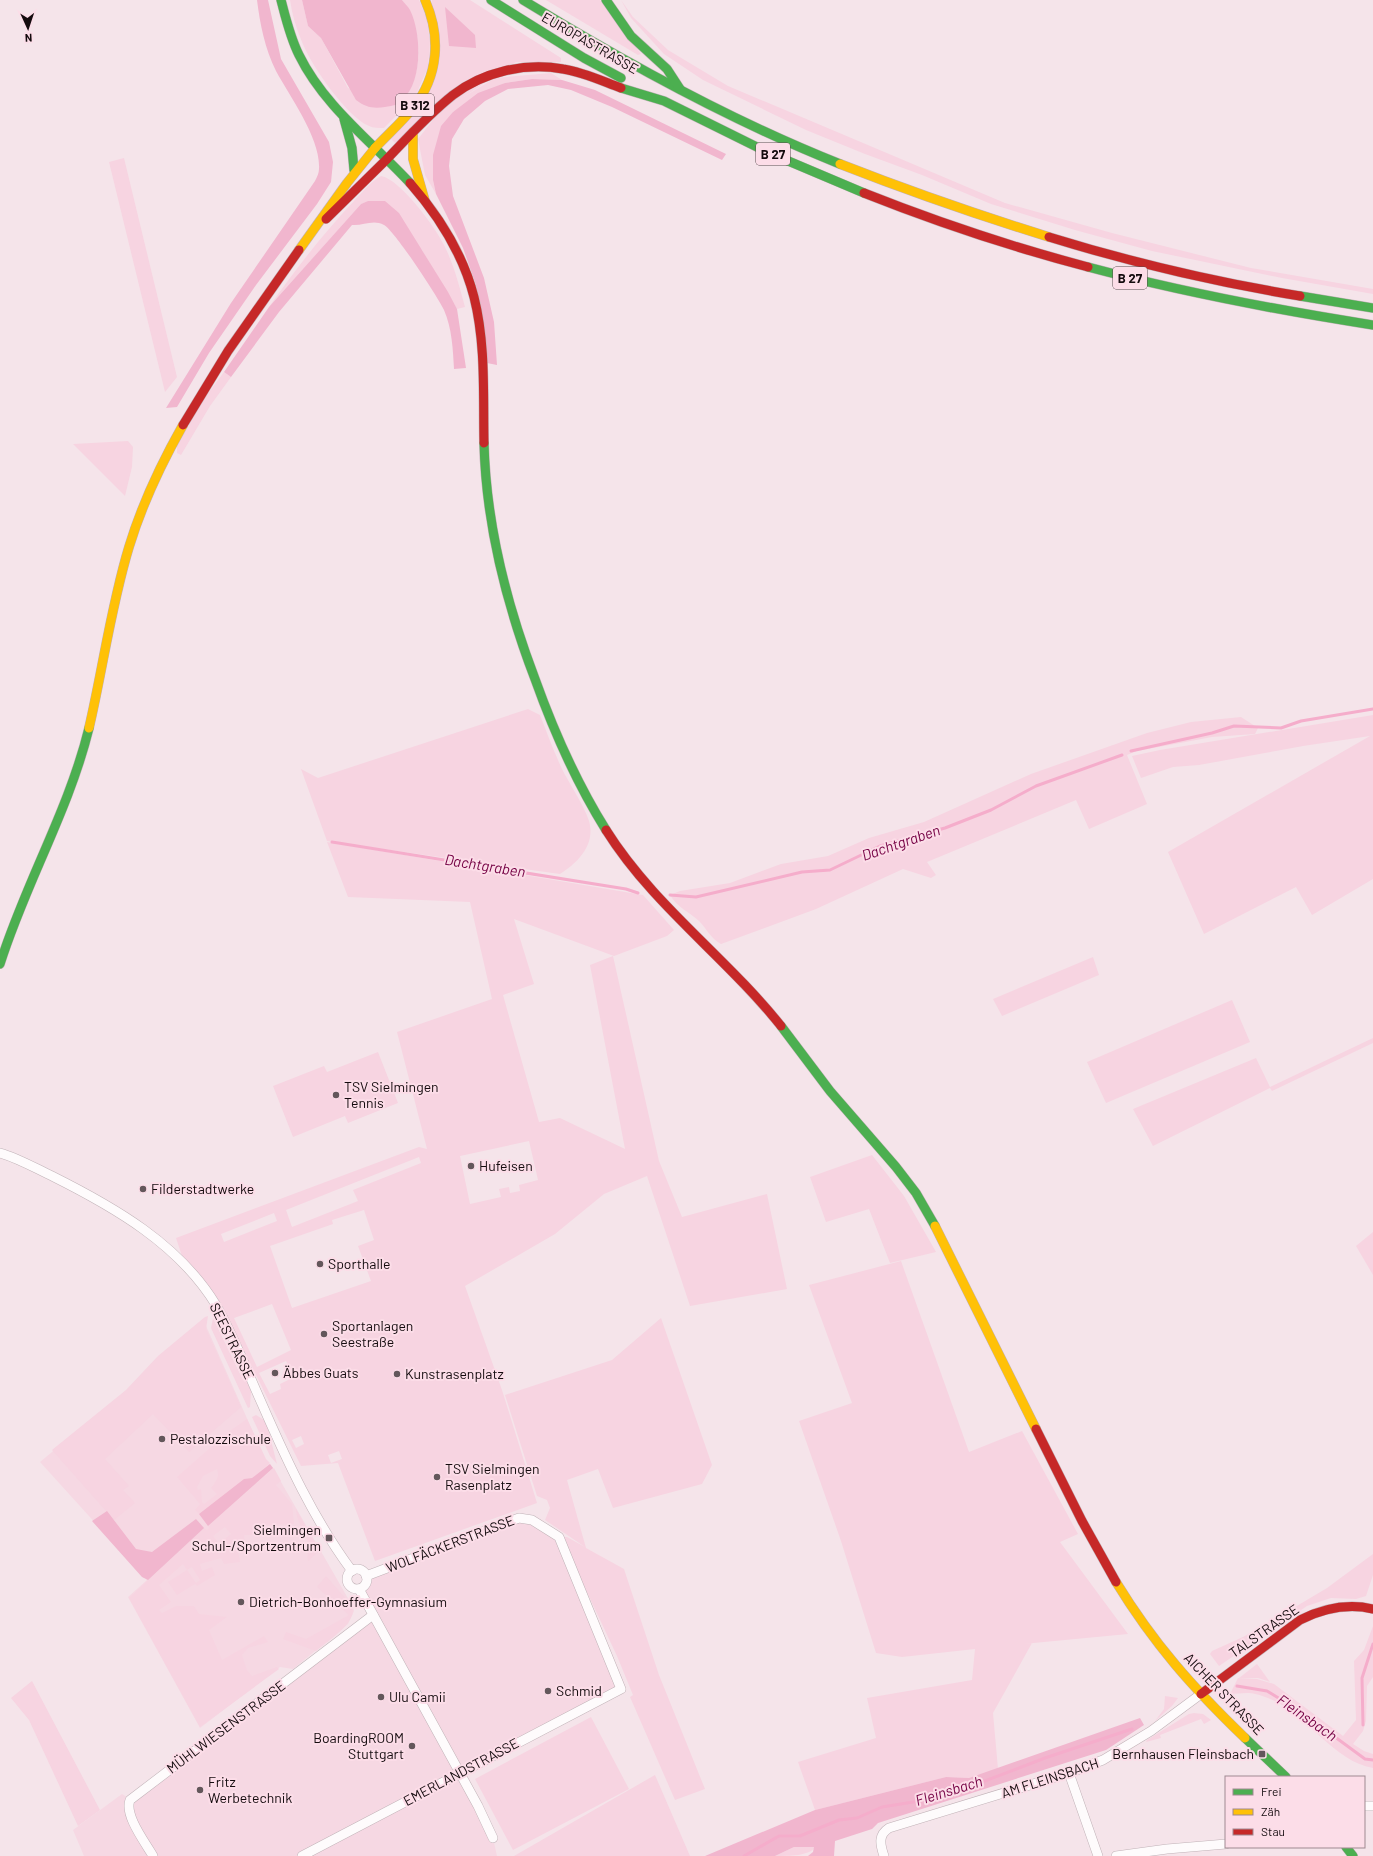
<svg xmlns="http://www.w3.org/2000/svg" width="1373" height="1856" font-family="Barlow,sans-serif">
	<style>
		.built { fill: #f6d8e3 }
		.green { fill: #f7d4e1; fill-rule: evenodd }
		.forest { fill: #f1b6ce }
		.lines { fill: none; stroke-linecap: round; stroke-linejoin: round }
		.stream { stroke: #f5adcb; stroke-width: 3 }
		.street-casing { stroke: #c0b2b7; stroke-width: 10 }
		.fast-casing { stroke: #c0b2b7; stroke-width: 10 }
		.slow-casing { stroke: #c0b2b7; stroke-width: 10 }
		.jam-casing { stroke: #c0b2b7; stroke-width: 10 }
		.street { stroke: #fefbfc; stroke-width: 9 }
		.fast { stroke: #4caf50; stroke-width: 9 }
		.slow { stroke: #ffc107; stroke-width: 9 }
		.jam { stroke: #c62828; stroke-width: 9 }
		.poi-dot { fill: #63575b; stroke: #fcdde8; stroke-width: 1.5 }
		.labels { text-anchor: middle; stroke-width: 4; stroke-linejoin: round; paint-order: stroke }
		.shield { fill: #fcdde8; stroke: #5a4a4f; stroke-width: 1 }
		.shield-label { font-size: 13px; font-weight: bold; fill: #140b0e }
		.street-label { font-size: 14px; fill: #140b0e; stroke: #fcdde8 }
		.poi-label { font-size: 14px; fill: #140b0e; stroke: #fcdde8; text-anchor: start }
		.water-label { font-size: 15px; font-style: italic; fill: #750044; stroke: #fcdde8 }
	</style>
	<rect width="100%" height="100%" fill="#f5e4ea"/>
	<g class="built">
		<path d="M 203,1319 L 265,1459 L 273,1468 L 353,1607 L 354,1611 L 348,1624 L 293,1669 L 280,1667 L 200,1728 L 128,1597 L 147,1580 L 40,1462 L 127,1390 Z"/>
		<path d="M 519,1518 L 552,1532 L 621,1689 L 460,1773 L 493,1838 L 497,1856 L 84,1856 L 73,1830 L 122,1794 L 130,1799 L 372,1616 L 362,1587 L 366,1580 Z"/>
	</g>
	<g class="green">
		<path d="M 290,0 L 302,0 L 308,26 L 321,38 L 348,88 L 396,105 C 401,101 407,96 409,91 C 424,64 421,24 402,0 L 419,0 L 427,19 L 430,42 L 428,67 L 415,97 L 384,128 C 379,128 373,128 369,126 C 346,116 311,65 302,42 C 296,28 292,14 290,0 Z"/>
		<path d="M 432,0 L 470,0 L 561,58 L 561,62 L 516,62 L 395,143 L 391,139 L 427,101 Z"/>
		<path d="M 546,0 L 600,0 L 641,54 L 638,55 Z"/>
		<path d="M 621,0 L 633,17 L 668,50 L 728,86 L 1005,203 L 1112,233 L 1251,268 L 1373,289 L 1373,294 L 1282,278 L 1152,251 L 1075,230 L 991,204 L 922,175 L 865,154 L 806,130 L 703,80 L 664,54 L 631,18 Z"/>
		<path d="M 551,73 L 562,80 L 532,79 L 505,83 L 453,112 L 433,180 L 436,194 L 425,175 L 418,139 L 440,111 L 495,78 Z"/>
		<path d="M 124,158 L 177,377 L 165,392 L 109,162 Z"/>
		<path d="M 381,176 C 400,179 436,228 444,245 C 454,265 459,285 465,307 L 457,309 L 422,250 L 369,201 L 361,204 L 269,307 C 295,270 323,234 354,201 C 363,192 370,182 381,176 Z"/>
		<path d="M 224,372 L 231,377 L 210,406 L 181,455 L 177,453 L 177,446 L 200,404 Z"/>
		<path d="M 128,441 L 133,447 L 132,467 L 125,496 L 73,444 Z"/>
		<path d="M 528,709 L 540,715 C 547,733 554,752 562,769 C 569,783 585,807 589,821 C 596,845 577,863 560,874 L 327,841 L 301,769 L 318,778 Z"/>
		<path d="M 1373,715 L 1373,879 L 1312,915 L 1296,887 L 1204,934 L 1168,852 L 1370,736 L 1303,746 L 1199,765 L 1173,767 L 1141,778 L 1132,756 L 1160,750 Z"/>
		<path d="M 1241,717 L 1258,728 L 1255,734 L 1212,737 L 1137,751 L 1127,755 L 1147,804 L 1089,829 L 1076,800 L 927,862 L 936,875 L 931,878 L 903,869 L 816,909 L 721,944 C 711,939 706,928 699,921 C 688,911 678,908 670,895 L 680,891 L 730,883 L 781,864 L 828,856 L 869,838 L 924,822 L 1031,774 L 1147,733 L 1191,722 Z"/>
		<path d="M 327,842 L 643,895 L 674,930 L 667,936 L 614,956 L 514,919 L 534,984 L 503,995 L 539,1122 L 560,1118 L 625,1149 L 590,965 L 613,956 L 659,1161 L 682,1217 L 767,1194 L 787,1289 L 690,1306 L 647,1176 L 604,1194 L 555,1234 L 465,1286 L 502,1390 L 537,1503 L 375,1561 L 338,1463 L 301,1466 L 252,1367 L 182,1256 L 176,1238 L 419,1147 L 427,1149 L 397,1032 L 492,999 L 470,902 L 348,897 ZM 529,1141 L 538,1180 L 519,1185 L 520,1191 L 510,1193 L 509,1187 L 499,1189 L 501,1197 L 470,1204 L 460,1156 ZM 419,1157 L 421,1163 L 353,1190 L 358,1201 L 292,1227 L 286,1210 ZM 364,1210 L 374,1240 L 358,1246 L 371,1281 L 292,1308 L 270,1246 L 333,1224 L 332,1220 ZM 274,1213 L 277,1221 L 224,1242 L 221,1234 ZM 272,1304 L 291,1350 L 257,1367 L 234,1318 ZM 286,1361 L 294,1377 L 280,1384 L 281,1389 L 270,1394 L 259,1373 ZM 301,1436 L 304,1444 L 296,1448 L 292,1440 ZM 339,1451 L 342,1459 L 331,1463 L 328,1455 Z"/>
		<path d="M 1093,957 L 1099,975 L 1002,1016 L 993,999 Z"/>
		<path d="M 1232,1000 L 1250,1042 L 1106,1103 L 1087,1062 Z"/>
		<path d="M 1373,1038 L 1373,1043 L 1272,1091 L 1270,1088 L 1153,1146 L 1133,1109 L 1256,1058 L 1270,1087 Z"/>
		<path d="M 378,1052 L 398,1103 L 348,1123 L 345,1116 L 293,1137 L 273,1086 L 324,1066 L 327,1072 Z"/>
		<path d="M 872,1155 L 904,1196 L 936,1252 L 890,1263 L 869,1209 L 826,1222 L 810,1177 Z"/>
		<path d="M 1373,1232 L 1373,1275 L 1356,1246 Z"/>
		<path d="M 901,1261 L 969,1452 L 1022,1431 L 1078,1534 L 1060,1542 L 1128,1634 L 1023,1644 L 1032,1643 L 993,1713 L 998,1769 L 969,1778 L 946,1777 L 815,1810 L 798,1762 L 876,1738 L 867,1698 L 972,1680 L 975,1649 L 902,1657 L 876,1653 L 841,1541 L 799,1421 L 852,1403 L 809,1285 Z"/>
		<path d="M 208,1316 L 206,1329 L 241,1407 L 189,1452 L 153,1414 L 105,1459 L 129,1486 L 123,1490 L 135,1503 L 114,1520 L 52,1450 L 126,1390 L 158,1356 L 205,1317 Z"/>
		<path d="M 213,1318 L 243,1380 L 246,1379 L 251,1391 L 250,1407 L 248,1408 L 211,1328 Z"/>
		<path d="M 661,1318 L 712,1465 L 702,1484 L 613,1508 L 598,1469 L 567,1480 L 586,1548 L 624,1569 L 659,1675 L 705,1789 L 675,1800 L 630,1697 L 633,1695 L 617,1656 L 561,1537 L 567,1537 L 585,1547 L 545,1520 L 550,1508 L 547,1500 L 537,1496 L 505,1395 L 612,1360 Z"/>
		<path d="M 256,1415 L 266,1421 L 277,1464 L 270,1456 L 252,1417 Z"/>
		<path d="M 247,1419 L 266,1459 L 270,1463 L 252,1478 L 244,1479 L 199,1514 L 195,1510 L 200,1504 L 177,1477 L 227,1433 ZM 217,1469 C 220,1477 216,1481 211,1488 L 217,1494 L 204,1504 L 202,1502 L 201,1489 L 198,1490 L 197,1487 L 203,1476 Z"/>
		<path d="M 274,1468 L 281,1481 L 276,1485 L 292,1504 L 294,1524 L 265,1525 L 263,1527 L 263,1535 L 244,1535 L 245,1545 L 238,1547 L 221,1542 L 231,1534 L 225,1527 L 213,1536 L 220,1545 L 238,1551 L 240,1562 L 224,1564 L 221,1558 L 200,1564 L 202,1571 L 212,1567 L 215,1575 L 197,1586 L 195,1584 L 177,1595 L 168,1582 L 187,1570 L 183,1564 L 159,1585 L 171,1602 L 159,1610 L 162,1613 L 176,1606 L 194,1606 L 199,1614 L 227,1617 L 209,1630 L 222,1660 L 264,1636 L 268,1642 L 248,1648 L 242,1655 L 247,1670 L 252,1676 L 277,1667 L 279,1669 L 200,1727 L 129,1598 L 204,1528 L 207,1530 L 209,1528 L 208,1526 ZM 192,1567 L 200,1580 L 196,1583 L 187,1570 Z"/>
		<path d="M 296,1509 L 319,1551 L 308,1561 C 307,1555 309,1546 307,1539 C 304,1526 297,1525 296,1509 Z"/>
		<path d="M 1373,1554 L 1373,1575 L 1366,1596 L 1356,1599 L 1331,1598 L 1307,1606 L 1219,1666 L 1210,1654 L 1212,1651 L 1243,1637 L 1285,1613 L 1327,1588 Z"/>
		<path d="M 326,1576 L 352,1606 C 359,1621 327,1642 316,1651 L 283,1639 L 286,1632 L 306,1639 L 349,1615 L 317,1587 Z"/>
		<path d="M 1373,1626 L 1373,1677 L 1367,1686 L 1366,1721 L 1363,1731 L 1353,1744 L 1364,1751 L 1373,1754 L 1373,1768 C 1329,1761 1303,1704 1255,1694 C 1248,1692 1238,1694 1230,1694 L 1238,1678 L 1257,1679 L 1274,1684 L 1343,1736 L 1356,1720 L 1354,1661 L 1364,1650 Z"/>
		<path d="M 1257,1664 L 1270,1682 L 1258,1678 L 1239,1678 Z"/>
		<path d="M 32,1681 L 100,1810 L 78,1826 L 29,1720 L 11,1698 Z"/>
		<path d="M 1165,1696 L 1178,1698 L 1172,1706 L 1155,1721 L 1164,1709 Z"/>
		<path d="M 1194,1713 L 1203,1714 L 1211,1720 L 1204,1724 L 1201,1719 L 1160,1735 L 1161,1738 L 1146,1742 L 1147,1740 L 1189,1714 Z"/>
		<path d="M 591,1717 L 629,1789 L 513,1850 L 475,1779 Z"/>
		<path d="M 655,1775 L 690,1856 L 514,1856 Z"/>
		<path d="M 794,1847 L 815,1847 C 810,1856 788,1856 775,1856 Z"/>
	</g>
	<g class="forest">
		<path d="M 257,0 L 268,0 L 281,59 L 329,142 L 333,162 L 331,182 L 317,204 L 256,285 L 209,353 L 177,407 L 166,408 L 231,303 L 315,181 C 317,177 319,173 319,169 C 321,139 290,97 276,71 C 265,49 260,24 257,0 Z"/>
		<path d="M 302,0 L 402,0 C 404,3 408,6 410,10 C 422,34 424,88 397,104 C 394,106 388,106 385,107 C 373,109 365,107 356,100 L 321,38 L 308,26 Z"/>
		<path d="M 445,7 L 475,35 L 476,48 L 449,46 Z"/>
		<path d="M 532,79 L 562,80 L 595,90 L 726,154 L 722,160 L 612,107 L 571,90 L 548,85 L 508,89 L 485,101 L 464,119 L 452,139 L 449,166 L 453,196 L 484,278 L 494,322 L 497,365 L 487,363 L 476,285 L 463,248 L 436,194 L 433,180 L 433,155 L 441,126 L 453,112 L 478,93 L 505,83 Z"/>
		<path d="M 368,201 L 385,201 L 399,213 L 448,292 L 457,309 L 466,368 L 454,369 C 453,350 452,328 444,310 C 438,297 394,230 384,225 C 373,219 363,226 352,225 L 279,312 L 231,377 L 224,372 L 269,307 L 361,204 Z"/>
		<path d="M 270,1464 L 273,1468 L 208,1526 L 199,1514 L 244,1479 L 252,1478 Z"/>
		<path d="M 107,1511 L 136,1549 L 152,1552 L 196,1519 L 204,1528 L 148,1580 L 142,1577 L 92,1521 Z"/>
		<path d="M 1140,1718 L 1144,1725 L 1106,1750 L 878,1823 L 872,1829 L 835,1841 L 834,1856 L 808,1856 L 813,1852 L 814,1847 L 794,1847 L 775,1856 L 705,1856 L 815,1810 L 946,1777 L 969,1778 Z"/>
	</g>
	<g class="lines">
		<g class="stream">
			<path d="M 1131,751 L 1212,733 L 1234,726 L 1281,728 L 1301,721 L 1373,709"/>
			<path d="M 332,842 L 626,889 L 638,893"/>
			<path d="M 670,895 L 696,897 L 802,872 L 830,870 L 880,846 L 945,828 L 991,810 L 1036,786 L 1122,755"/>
			<path d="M 1237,1686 L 1267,1691 L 1301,1712 L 1365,1759 L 1373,1760"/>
			<path d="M 1363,1725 L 1362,1678 L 1373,1644"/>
			<path d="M 744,1856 L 779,1836 L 800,1836 L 839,1820 L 857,1818 L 882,1807 L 932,1799 L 956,1792 L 1045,1758 L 1132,1729"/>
		</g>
		<g class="street-casing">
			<g id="street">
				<path d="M 0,1153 C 18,1158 35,1168 52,1176 C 114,1207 179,1244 216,1305 C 234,1336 247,1371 262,1404 C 287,1461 314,1520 352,1571"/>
				<circle cx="357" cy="1579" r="10"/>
				<path d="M 359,1589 L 478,1806 L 493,1838"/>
				<path d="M 1069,1773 L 1098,1856"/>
				<path d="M 1364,1806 L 1373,1806"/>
				<path d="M 153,1856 C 145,1842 124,1815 130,1800 L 373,1615"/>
				<path d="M 302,1856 L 621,1689 L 559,1537 L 532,1520 L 519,1518 L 366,1576"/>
				<path d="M 884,1856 C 880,1844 878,1835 889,1828 L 1069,1773 L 1103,1760 L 1151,1731 L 1201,1694"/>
				<path d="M 1116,1856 L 1167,1849 L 1226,1844"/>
			</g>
		</g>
		<g class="fast-casing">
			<g id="fast">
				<path d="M 281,0 C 286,19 290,37 299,55 C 324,106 372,142 410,183"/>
				<path d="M 491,0 L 584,58 L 621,78"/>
				<path d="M 523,0 C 624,62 729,120 840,164"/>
				<path d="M 606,0 L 631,36 L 667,69 L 680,89"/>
				<path d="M 621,88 L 664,101 L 767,152 L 864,193"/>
				<path d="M 344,119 L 352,148 L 354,170"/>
				<path d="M 1088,267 C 1182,292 1277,310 1373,325"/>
				<path d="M 1300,296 L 1373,308"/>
				<path d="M 484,443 C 486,525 506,603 535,679 C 554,732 576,782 606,830"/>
				<path d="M 0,964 C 25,884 69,810 89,728"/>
				<path d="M 781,1026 L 830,1091 L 896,1167 L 916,1193 L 935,1226"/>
				<path d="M 1245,1738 L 1286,1777"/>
				<path d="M 1346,1847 L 1353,1856"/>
			</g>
		</g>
		<g class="slow-casing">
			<g id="slow">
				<path d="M 413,132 L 413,159 L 425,201"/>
				<path d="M 375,148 C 388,134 402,122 413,108 C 439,76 441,36 425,0"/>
				<path d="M 840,164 C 909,191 978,215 1049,237"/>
				<path d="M 299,250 L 347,183 L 375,148"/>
				<path d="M 89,728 C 103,668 111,606 129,547 C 142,504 161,464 183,425"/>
				<path d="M 935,1226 L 1036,1429"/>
				<path d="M 1116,1582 C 1154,1644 1193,1688 1245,1738"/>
			</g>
		</g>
		<g class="jam-casing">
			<g id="jam">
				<path d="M 387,159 C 408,137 429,114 453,95 C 483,72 525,62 563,69 C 583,72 602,81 621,88"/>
				<path d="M 410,183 C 439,216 463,254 474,297 C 486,344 483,395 484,443"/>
				<path d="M 864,193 C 937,222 1012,247 1088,267"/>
				<path d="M 326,219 L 387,159"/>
				<path d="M 1049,237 C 1130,262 1215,282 1300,296"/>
				<path d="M 183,425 L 228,351 L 299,250"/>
				<path d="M 606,830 C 653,905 726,957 781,1026"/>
				<path d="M 1036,1429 L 1082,1521 L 1116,1582"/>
				<path d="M 1201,1694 L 1300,1620 C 1324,1608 1347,1603 1373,1609"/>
			</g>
		</g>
		<use href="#street" class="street"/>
		<use href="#fast" class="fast"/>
		<use href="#slow" class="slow"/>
		<use href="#jam" class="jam"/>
	</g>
	<g class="poi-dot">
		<circle cx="336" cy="1095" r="4"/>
		<circle cx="471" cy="1166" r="4"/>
		<circle cx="143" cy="1189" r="4"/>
		<circle cx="320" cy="1264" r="4"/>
		<circle cx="324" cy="1334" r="4"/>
		<circle cx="275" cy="1373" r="4"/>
		<circle cx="397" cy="1374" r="4"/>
		<circle cx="162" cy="1439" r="4"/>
		<circle cx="437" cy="1477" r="4"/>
		<rect x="325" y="1534" width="8" height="8" rx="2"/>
		<circle cx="241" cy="1602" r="4"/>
		<circle cx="548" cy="1691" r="4"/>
		<circle cx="381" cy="1697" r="4"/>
		<circle cx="412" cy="1746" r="4"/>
		<rect x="1258" y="1750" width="8" height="8" rx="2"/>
		<circle cx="200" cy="1790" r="4"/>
	</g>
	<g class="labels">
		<g class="shield">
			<rect x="396" y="94" width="38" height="22" rx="3"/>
			<rect x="756" y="143" width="34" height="22" rx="3"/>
			<rect x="1113" y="267" width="34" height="22" rx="3"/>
		</g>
		<g class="shield-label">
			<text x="415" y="110">B 312</text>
			<text x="773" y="159">B 27</text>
			<text x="1130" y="283">B 27</text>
		</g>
		<g class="street-label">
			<text transform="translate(590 43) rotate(30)" y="5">EUROPASTRASSE</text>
			<text transform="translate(232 1341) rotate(64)" y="5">SEESTRASSE</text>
			<text transform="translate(450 1544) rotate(-21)" y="5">WOLFÄCKERSTRASSE</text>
			<text transform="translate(1264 1631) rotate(-35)" y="5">TALSTRASSE</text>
			<text transform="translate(1224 1694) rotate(46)" y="5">AICHER STRASSE</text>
			<text transform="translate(226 1727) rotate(-37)" y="5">MÜHLWIESENSTRASSE</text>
			<text transform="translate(461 1772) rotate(-28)" y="5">EMERLANDSTRASSE</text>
			<text transform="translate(1050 1778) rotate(-18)" y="5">AM FLEINSBACH</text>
		</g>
		<g class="poi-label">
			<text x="344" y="1092">TSV Sielmingen<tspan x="344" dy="16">Tennis</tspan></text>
			<text x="479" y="1171">Hufeisen</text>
			<text x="151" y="1194">Filderstadtwerke</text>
			<text x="328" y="1269">Sporthalle</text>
			<text x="332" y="1331">Sportanlagen<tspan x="332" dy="16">Seestraße</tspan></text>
			<text x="283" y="1378">Äbbes Guats</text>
			<text x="405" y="1379">Kunstrasenplatz</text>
			<text x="170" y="1444">Pestalozzischule</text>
			<text x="445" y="1474">TSV Sielmingen<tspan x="445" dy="16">Rasenplatz</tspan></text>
			<text x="321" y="1535" text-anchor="end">Sielmingen<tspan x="321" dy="16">Schul-/Sportzentrum</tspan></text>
			<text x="249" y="1607">Dietrich-Bonhoeffer-Gymnasium</text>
			<text x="556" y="1696">Schmid</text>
			<text x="389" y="1702">Ulu Camii</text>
			<text x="404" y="1743" text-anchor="end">BoardingROOM<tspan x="404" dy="16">Stuttgart</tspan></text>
			<text x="1254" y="1759" text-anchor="end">Bernhausen Fleinsbach</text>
			<text x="208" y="1787">Fritz<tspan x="208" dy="16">Werbetechnik</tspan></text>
		</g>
		<g class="water-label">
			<text transform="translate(901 843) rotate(-19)" y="5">Dachtgraben</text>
			<text transform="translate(485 866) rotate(9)" y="5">Dachtgraben</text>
			<text transform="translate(1307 1718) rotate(35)" y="5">Fleinsbach</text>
			<text transform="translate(949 1791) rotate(-17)" y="5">Fleinsbach</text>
		</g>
	</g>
	<rect x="1225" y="1776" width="140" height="72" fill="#fcdde8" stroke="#9f8991"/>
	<rect x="1233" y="1789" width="20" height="6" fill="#4caf50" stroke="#9f8991"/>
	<text x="1261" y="1796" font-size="12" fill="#140b0e">Frei</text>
	<rect x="1233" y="1809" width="20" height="6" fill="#ffc107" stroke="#9f8991"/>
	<text x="1261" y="1816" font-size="12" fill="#140b0e">Zäh</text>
	<rect x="1233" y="1829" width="20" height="6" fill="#c62828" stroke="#9f8991"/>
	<text x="1261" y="1836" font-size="12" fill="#140b0e">Stau</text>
	<g transform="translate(28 28) rotate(177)" stroke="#fcdde8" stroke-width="3" paint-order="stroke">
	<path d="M0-3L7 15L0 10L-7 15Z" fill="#140b0e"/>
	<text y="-6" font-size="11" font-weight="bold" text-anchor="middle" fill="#140b0e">N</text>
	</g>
</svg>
